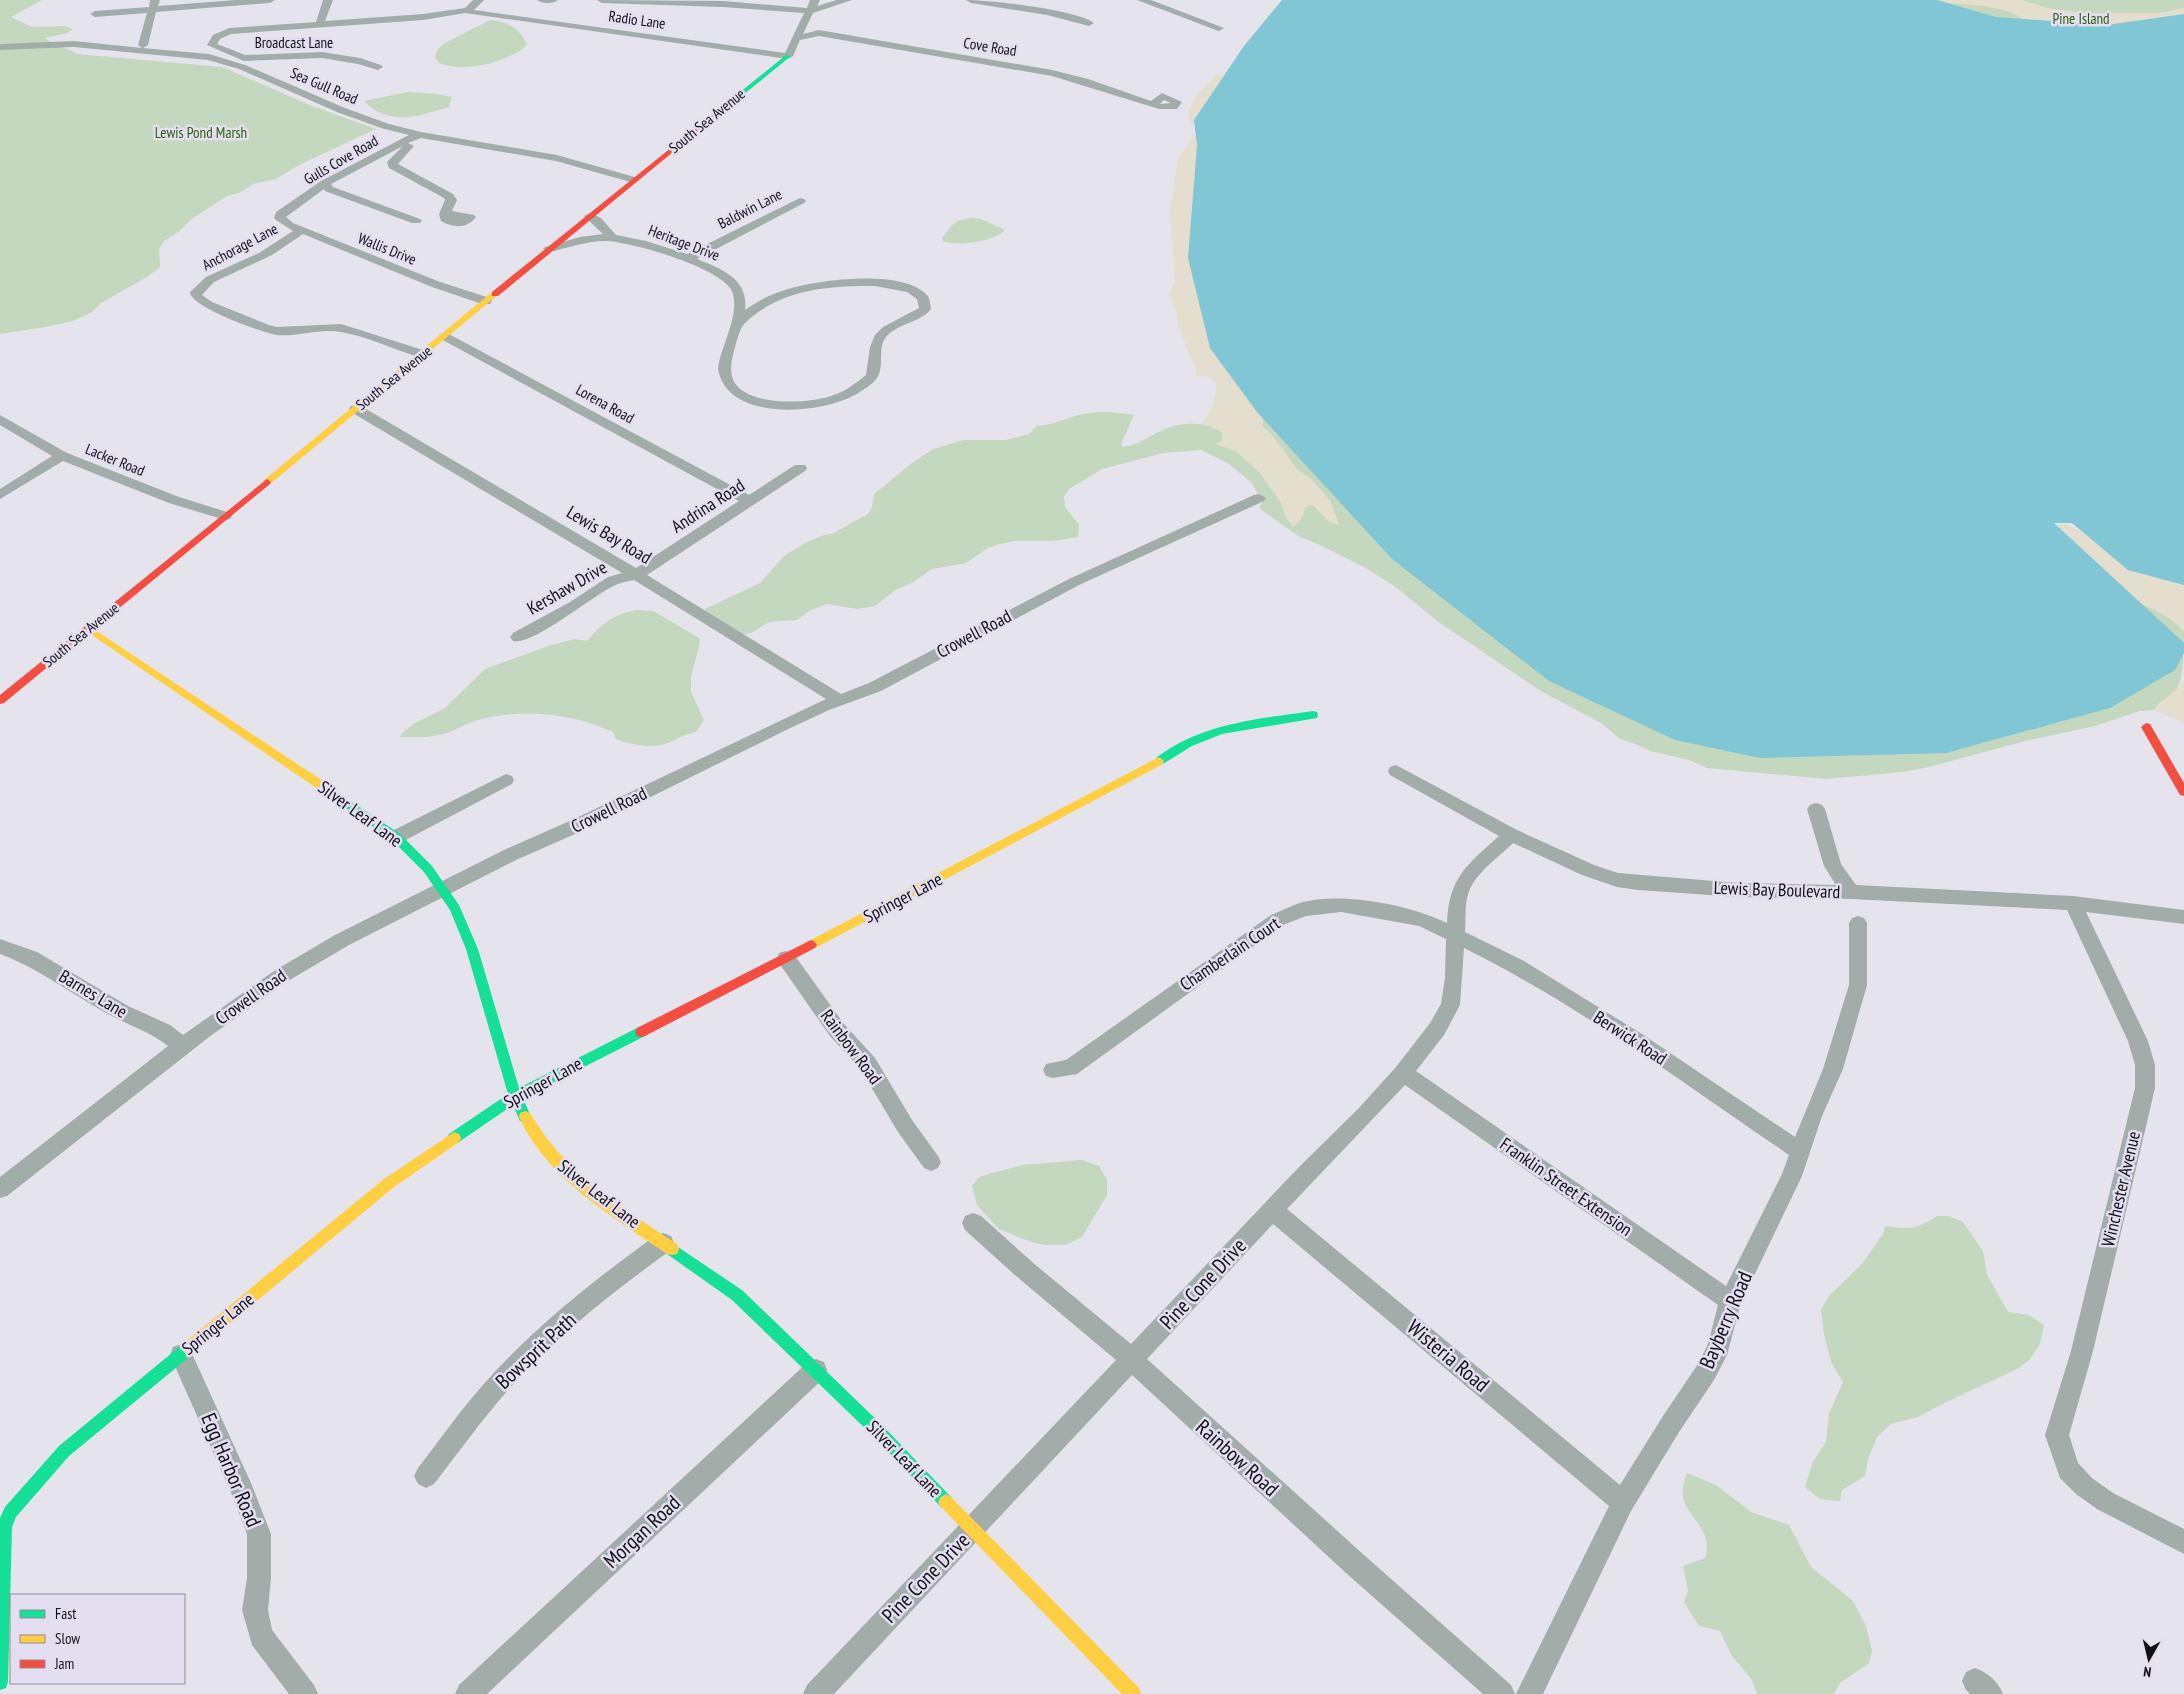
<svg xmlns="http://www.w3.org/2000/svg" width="2184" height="1694" font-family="'PT Sans Narrow',sans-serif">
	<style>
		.green { fill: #c4d7bf }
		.sand { fill: #e3decd }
		.water { fill: #81c6d4 }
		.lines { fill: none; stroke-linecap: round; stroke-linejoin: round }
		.street { fill: #a2ada9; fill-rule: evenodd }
		.fast { fill: #16e098; fill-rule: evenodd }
		.slow { fill: #ffcf43; fill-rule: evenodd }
		.jam { fill: #f24e42; fill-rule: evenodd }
		.labels { text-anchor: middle; stroke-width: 5; stroke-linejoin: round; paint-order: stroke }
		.far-park-label { font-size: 15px; fill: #2a5f0b; stroke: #e4dff0 }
		.far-street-label { font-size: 15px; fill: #110f15; stroke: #e4dff0 }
		.street-label { font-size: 18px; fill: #110f15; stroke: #e4dff0 }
		.near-street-label { font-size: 21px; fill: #110f15; stroke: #e4dff0 }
	</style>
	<rect width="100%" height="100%" fill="#e5e3ec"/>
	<g class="green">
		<path d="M 0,0 L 42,0 L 11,17 L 32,27 L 65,26 L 73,29 L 67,33 L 45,38 C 55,47 67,47 77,54 L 222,67 L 312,106 L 376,129 L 301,164 L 276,179 L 253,184 L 239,193 L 227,196 L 193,218 L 178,232 L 164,241 L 159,249 L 160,267 L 147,277 L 101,303 L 92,312 L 73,321 L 45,327 L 0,334 Z"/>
		<path d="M 1909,0 C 1947,1 1993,0 2027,20 L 2006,23 Z"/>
		<path d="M 1966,0 L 2184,0 L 2184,34 Z"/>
		<path d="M 490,20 C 507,21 521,29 527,45 C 507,63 465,73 439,63 L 435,57 L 437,51 L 443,44 Z"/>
		<path d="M 408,92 L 436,94 L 452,97 L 449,107 C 419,116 389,127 364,101 Z"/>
		<path d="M 972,218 L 981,219 L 1005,230 C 996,241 955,247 943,241 L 942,238 C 953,224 952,221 972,218 Z"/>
		<path d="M 1265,407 L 2135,601 C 2154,609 2170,616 2184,631 C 2184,648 2184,677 2177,689 C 2169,698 2162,698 2154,710 L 2140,711 L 2095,726 L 2025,741 L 1929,767 L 1902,772 L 1826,779 L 1707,768 L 1689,760 L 1650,751 L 1636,744 L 1620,739 L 1601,723 L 1541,691 L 1437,621 L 1397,588 L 1364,567 L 1320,545 L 1298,536 L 1259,508 L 1262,503 L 1252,483 L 1229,464 L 1201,450 L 1163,453 L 1102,469 L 1069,489 L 1064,496 L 1065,507 L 1079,525 L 1078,537 L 1052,541 L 1015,541 L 1000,544 L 988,548 L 966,563 L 932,569 L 912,583 L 895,590 L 875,606 L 857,609 L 827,604 L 809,611 L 797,620 L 769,622 L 751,633 L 739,635 L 702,617 L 705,609 L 760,583 L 784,556 L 807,542 L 824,535 L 832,534 L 868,514 L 872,507 L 874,494 L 912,463 L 933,449 L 964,440 L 1006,440 L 1029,434 L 1037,426 C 1053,425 1064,419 1079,415 C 1097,410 1116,412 1134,415 L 1121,444 L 1123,447 C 1139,445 1149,436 1163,430 C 1182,421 1205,421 1223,433 L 1222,441 L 1216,444 L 1236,451 L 1261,474 L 1282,504 L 1285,516 L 1293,527 L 1301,519 L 1306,507 L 1312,504 L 1322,513 L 1328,522 L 1312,480 L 1296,468 L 1271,434 L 1262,426 Z"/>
		<path d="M 637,610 L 653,611 L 699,638 L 700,643 L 691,676 L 691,692 L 704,720 L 696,732 C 684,734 676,740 665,744 C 649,749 633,744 617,740 L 613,732 C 572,713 521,708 478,720 C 464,724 452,733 438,735 C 426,738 413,737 400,737 L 404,731 L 415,723 L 445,708 L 485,669 L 551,645 L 575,639 L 587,641 C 601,624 615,613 637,610 Z"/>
		<path d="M 1082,1160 L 1099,1166 L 1107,1180 L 1107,1195 L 1082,1237 L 1065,1245 L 1045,1245 L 1031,1242 L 999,1229 L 977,1205 L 972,1186 L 979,1177 L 1022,1165 Z"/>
		<path d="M 1937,1216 L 1948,1216 L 1963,1222 L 1983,1251 L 1987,1275 L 2008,1312 L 2029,1315 L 2044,1325 L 2040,1344 L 2029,1360 L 2017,1369 L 1944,1403 L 1918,1417 L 1891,1424 L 1877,1437 L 1868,1459 L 1865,1476 L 1842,1490 L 1840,1501 L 1820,1499 L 1805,1487 L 1813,1462 L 1826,1442 L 1829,1414 L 1843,1382 L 1831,1362 L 1824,1334 L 1821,1310 L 1829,1296 L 1862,1264 L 1883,1234 L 1885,1226 C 1908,1229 1917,1230 1937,1216 Z"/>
		<path d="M 1687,1473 L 1716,1485 L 1751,1512 L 1789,1525 L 1811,1567 L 1853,1601 L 1866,1626 L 1872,1651 L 1869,1663 L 1840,1683 L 1834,1694 L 1757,1694 L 1752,1680 L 1732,1656 L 1720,1631 L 1699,1626 L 1684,1602 L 1688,1591 L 1683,1566 L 1705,1558 C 1713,1530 1691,1521 1684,1501 C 1681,1492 1684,1481 1687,1473 Z"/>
	</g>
	<g class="sand">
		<path d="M 1909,0 L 2022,0 L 2047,8 L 2084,13 L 2157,13 L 2184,8 L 2184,22 L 2135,28 L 2025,20 L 2009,11 L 1983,6 Z"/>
		<path d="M 1214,75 L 1232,76 L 1199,126 L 1190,124 L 1188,112 L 1196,96 L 1214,77 Z"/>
		<path d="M 1192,135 L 1207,137 L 1265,407 L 1262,426 L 1271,434 L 1296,468 L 1312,480 L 1330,500 L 1339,524 C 1329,526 1320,511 1312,505 L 1306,507 L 1301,519 L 1293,527 L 1285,516 L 1282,504 L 1261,474 L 1236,451 L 1215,444 L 1222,441 L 1223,433 L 1214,427 L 1201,424 C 1211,413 1217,397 1216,382 L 1207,377 L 1196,376 L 1196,370 L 1178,326 L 1176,310 L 1169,293 L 1175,280 L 1170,212 L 1178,158 L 1191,142 Z"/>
		<path d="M 2061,524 L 2068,525 L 2184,584 L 2184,631 L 2173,620 L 2157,610 L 2135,601 L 2058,527 Z"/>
		<path d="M 2184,681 L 2184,723 L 2154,710 C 2162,698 2175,693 2184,681 Z"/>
	</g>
	<path class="water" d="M 1282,0 L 1937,0 L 1996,17 L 2107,25 L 2184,14 L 2184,585 L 2128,570 L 2072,523 L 2054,523 L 2184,643 L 2184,653 L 2175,670 L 2110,708 L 1946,753 L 1760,758 L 1675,740 L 1549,681 L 1392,559 L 1257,412 L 1210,348 L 1188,258 L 1197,145 L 1194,120 L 1244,46 Z"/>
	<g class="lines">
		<g class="street">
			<path d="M 150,0 L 160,0 L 158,6 L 236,0 L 275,0 L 270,3 L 156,12 L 148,45 L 143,48 L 209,54 L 245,65 L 345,108 L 389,124 L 421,132 L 557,155 L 638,178 L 639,180 L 634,183 L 556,161 L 421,138 L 408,143 L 414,146 L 398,164 L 453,194 L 457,200 L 452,211 L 474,215 L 476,217 C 467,229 453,228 441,221 L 439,214 L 445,200 L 444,198 L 389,168 L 387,162 L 403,146 L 331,184 L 333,187 L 420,219 L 422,221 L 420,223 L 412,223 L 325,191 L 324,189 L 286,217 L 293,223 L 440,282 L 490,298 L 492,301 L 490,304 L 482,304 L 432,287 L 303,234 L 272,255 L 214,282 L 202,295 L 212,302 L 269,325 L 277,327 L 341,324 L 426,351 L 428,354 L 422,358 L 418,357 C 393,349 366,336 341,332 C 320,328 297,337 276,335 C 261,332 190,307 190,292 L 206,277 L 259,253 L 293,231 L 276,220 L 274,218 L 276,212 L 321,181 L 409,135 L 381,128 L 337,112 L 239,69 L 208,60 L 74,47 L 0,50 L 0,44 L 74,41 L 142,48 L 138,45 L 147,13 L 95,17 L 90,14 L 95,11 L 149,7 Z"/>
			<path d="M 323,0 L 333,0 L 325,21 L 423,14 L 465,8 L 473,0 L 484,0 L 474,10 L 785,53 L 804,13 L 723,7 L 602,3 L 597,0 L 723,1 L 807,8 L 810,0 L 820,0 L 817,6 L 837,0 L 852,0 L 813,13 L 803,34 L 819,30 L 1052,70 L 1088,79 L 1151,101 L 1162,93 L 1182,102 L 1177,109 L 1159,109 L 1052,76 L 819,36 L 800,40 L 793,56 L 788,59 L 465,13 L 423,20 L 231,34 L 220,39 L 217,44 L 245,55 L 322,52 L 360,58 L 381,65 L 383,67 L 378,70 L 358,64 L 322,58 L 244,61 L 207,45 L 213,35 L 229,28 L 316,22 ZM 1164,100 L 1171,103 L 1160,104 Z"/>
			<path d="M 537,0 L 558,0 C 553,4 542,4 537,0 Z"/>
			<path d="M 966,0 C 990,0 1078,10 1094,23 L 1089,26 L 1047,15 L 971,3 Z"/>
			<path d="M 1137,0 L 1151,0 L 1224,28 L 1219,31 L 1216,30 Z"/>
			<path d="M 800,198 L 804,199 L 806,201 L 804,203 L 697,259 C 722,269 749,279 745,310 C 757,302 769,295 782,291 C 814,280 902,268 927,295 C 930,298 930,304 931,309 C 920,323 898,323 886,337 C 877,348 885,366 877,378 C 874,382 868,387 863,390 C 829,415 727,424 718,369 C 721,345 739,318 733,294 C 728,269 629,241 605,241 C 586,241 568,248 549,252 L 543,249 L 545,247 L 580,237 L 603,234 L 584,216 L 590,213 L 601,218 L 616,235 L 646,241 L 687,254 ZM 875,286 L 907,292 L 917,299 L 919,308 L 883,327 L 875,335 L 870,347 L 866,375 C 856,383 846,391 834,395 C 810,404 757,406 738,387 C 728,377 731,362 734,351 C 736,344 738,335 741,329 C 744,322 752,317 757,313 C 791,288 834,286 875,286 Z"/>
			<path d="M 445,332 L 749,495 L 795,465 L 805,465 L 807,468 L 805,471 L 647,575 L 841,694 L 869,683 L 1069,579 L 1254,495 L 1259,494 L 1266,498 L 1264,501 L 1079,585 L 881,691 L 829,710 L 786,730 L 584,830 L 516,860 L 349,945 L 288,981 L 209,1037 L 7,1196 L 0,1198 L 0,1177 L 168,1046 C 152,1033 133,1027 114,1017 C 75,997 41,969 0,954 L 0,939 L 37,952 L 128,1006 L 170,1025 L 183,1035 L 274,971 L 335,935 L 504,850 L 572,820 L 826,699 L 634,580 C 629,581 623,582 618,584 C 596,592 534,646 513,641 L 510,637 L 513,633 L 570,602 L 608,577 L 622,573 L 351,412 L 349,409 L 351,406 L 361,406 L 636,568 L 739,501 L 441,339 L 439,336 Z"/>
			<path d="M 0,415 L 67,453 L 179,497 L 230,513 L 232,516 L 230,519 L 225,520 L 169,503 L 63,461 L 0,499 L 0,489 L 52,456 L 0,425 Z"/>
			<path d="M 1396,765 L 1517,830 L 1594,865 L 1618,873 L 1738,883 L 1836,885 L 1824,866 L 1807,809 L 1810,805 L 1816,803 L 1822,805 L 1825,809 L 1841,864 L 1856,885 L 2073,896 L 2184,910 L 2184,924 L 2086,912 L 2148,1041 L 2155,1065 L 2155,1088 L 2093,1351 L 2069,1435 L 2078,1463 L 2092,1478 L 2113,1493 L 2184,1529 L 2184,1554 L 2097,1509 L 2076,1494 L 2060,1478 L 2045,1435 L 2071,1351 L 2135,1088 L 2135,1065 L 2128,1041 L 2067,910 L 1851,899 L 1738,897 L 1638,890 L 1617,887 L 1582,875 L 1513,843 C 1499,857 1478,871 1470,889 C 1464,902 1466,918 1465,932 L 1524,961 L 1645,1036 L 1795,1137 L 1823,1069 L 1849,985 L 1849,923 L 1852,918 L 1858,916 L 1864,918 L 1867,923 L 1867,985 L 1843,1069 L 1822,1116 L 1802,1176 L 1741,1303 L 1727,1355 L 1714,1380 L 1679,1432 L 1631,1511 L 1543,1694 L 1516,1694 L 1609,1506 L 1273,1224 L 1147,1359 L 1364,1555 L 1511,1685 L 1515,1694 L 1483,1694 L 1346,1573 L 1132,1375 L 834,1694 L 803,1694 L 807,1685 L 1116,1360 L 1016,1276 L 965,1230 L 962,1223 L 965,1216 L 973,1213 L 981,1216 L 1032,1262 L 1131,1344 L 1300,1166 L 1358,1109 L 1396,1067 L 1430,1023 L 1441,1004 L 1445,978 L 1446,939 L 1419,926 L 1341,912 L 1306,916 L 1283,925 L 1077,1074 L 1053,1078 L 1046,1076 L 1043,1070 L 1046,1064 L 1066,1060 L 1271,915 C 1281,911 1292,905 1303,902 C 1344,892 1410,905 1447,923 C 1449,877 1467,865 1499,836 L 1390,775 L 1388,771 L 1390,767 ZM 1464,948 C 1579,1005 1683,1083 1789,1155 L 1782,1174 L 1726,1286 L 1416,1071 L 1444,1035 L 1460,1005 ZM 1405,1085 L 1718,1305 L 1708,1344 L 1698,1364 L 1663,1416 L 1620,1485 L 1287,1209 Z"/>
			<path d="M 506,774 L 512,776 L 514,780 L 512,784 L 402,842 L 396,844 L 390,842 L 387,837 L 390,832 Z"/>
			<path d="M 786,951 L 793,953 L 844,1024 L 875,1058 L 912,1120 L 938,1156 L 941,1162 L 938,1168 L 931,1171 L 924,1168 L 898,1132 L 861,1070 L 830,1036 L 779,963 L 777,958 L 779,953 Z"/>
			<path d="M 663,1233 L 671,1236 L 674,1243 L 671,1250 C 611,1293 544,1346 497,1403 C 475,1429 455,1457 434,1484 L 426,1488 L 418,1484 L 414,1476 L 418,1468 C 439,1441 459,1412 482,1386 C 532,1329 594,1280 655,1236 Z"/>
			<path d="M 181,1344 L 189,1347 L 251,1483 L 271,1534 L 271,1578 L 268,1610 L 272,1630 L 314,1685 L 318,1694 L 289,1694 L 252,1645 L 242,1610 L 247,1578 L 247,1534 L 232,1495 L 170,1355 L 173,1347 Z"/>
			<path d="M 816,1359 L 824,1362 L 827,1370 L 824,1378 L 487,1694 L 455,1694 L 459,1685 L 808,1362 Z"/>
			<path d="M 1975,1668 C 1988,1673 1998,1681 2003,1694 L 1970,1694 L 1966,1690 L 1962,1681 L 1966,1672 Z"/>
		</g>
		<g class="fast">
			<path d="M 786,55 L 791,56 L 717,116 L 713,116 L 713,114 Z"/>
			<path d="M 1313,711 L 1317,712 L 1318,715 L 1317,718 L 1222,734 L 1192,746 L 1163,764 L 1155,764 L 1154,761 C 1157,756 1163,753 1169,749 C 1212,722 1264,718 1313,711 Z"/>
			<path d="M 322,782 L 400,834 L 432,866 L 459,905 L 478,949 L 519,1088 L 637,1028 L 641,1027 L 645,1028 L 647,1032 L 645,1036 L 523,1098 L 531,1117 L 530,1121 L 525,1123 L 520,1121 L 513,1105 L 459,1142 L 454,1144 L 449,1142 L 447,1138 L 449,1134 L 508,1094 L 466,949 L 450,910 L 424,872 L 392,840 L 318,789 L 317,786 L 318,783 Z"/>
			<path d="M 672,1243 L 742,1290 L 881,1424 L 951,1497 L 954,1502 L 951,1507 L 946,1510 L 941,1507 L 871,1434 L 732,1300 L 667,1254 L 665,1249 L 667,1244 Z"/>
			<path d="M 189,1341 L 194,1343 L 196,1348 L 194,1353 L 69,1456 L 16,1517 L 12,1527 L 8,1682 L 6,1688 L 0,1690 L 0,1518 L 5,1507 L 59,1446 L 184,1343 Z"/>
		</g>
		<g class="slow">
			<path d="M 492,292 L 499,294 L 270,484 L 264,484 L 264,480 Z"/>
			<path d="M 89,626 L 326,783 L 327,786 L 326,789 L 318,789 L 86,631 L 84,629 Z"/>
			<path d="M 1159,757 L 1164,761 L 1163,764 L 815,948 L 807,948 L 805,945 L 807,942 Z"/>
			<path d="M 525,1111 L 530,1113 C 565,1174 620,1206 677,1244 L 679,1249 L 677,1254 L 672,1255 L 667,1254 C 612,1216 548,1180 519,1117 L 520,1113 Z"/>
			<path d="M 454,1132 L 459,1134 L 461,1138 L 459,1142 L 394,1187 L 194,1353 L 189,1355 L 184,1353 L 182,1348 L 184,1343 L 384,1179 Z"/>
			<path d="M 946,1494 L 951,1497 L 1139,1688 L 1141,1694 L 1122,1694 L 941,1507 L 938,1502 L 941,1497 Z"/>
		</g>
		<g class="jam">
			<path d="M 713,114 L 718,115 L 498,296 L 492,296 L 492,292 Z"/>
			<path d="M 267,479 L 271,482 L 270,484 L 4,703 L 0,704 L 0,695 Z"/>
			<path d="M 2146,723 L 2150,724 L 2184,783 L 2184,796 L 2180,795 L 2141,727 Z"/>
			<path d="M 811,940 L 815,942 L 817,945 L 815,948 L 645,1036 L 641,1037 L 637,1036 L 635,1032 L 637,1028 Z"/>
		</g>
	</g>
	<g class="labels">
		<g class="far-park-label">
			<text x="2081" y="24">Pine Island</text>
			<text x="201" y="138">Lewis Pond Marsh</text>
		</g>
		<g class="far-street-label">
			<text transform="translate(637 20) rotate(8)" y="5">Radio Lane</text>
			<text x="294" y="48">Broadcast Lane</text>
			<text transform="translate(990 47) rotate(9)" y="5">Cove Road</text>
			<text transform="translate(324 86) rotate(23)" y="5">Sea Gull Road</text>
			<text transform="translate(707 121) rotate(-39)" y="5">South Sea Avenue</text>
			<text transform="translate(341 160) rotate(-30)" y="5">Gulls Cove Road</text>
			<text transform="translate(750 209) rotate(-27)" y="5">Baldwin Lane</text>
			<text transform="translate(684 243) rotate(21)" y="5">Heritage Drive</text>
			<text transform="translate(240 247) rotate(-28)" y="5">Anchorage Lane</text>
			<text transform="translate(387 249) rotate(22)" y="5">Wallis Drive</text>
			<text transform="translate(394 378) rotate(-39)" y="5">South Sea Avenue</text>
			<text transform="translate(605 404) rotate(29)" y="5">Lorena Road</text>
			<text transform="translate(115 460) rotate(22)" y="5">Lacker Road</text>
			<text transform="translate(81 635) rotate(-39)" y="5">South Sea Avenue</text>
		</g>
		<g class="street-label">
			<text transform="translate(708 506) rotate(-33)" y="6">Andrina Road</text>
			<text transform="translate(609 535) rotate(31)" y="6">Lewis Bay Road</text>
			<text transform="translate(567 588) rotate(-30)" y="6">Kershaw Drive</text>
			<text transform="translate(974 634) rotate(-28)" y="6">Crowell Road</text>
			<text transform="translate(609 810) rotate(-26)" y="6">Crowell Road</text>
			<text transform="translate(360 814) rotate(36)" y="6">Silver Leaf Lane</text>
			<text transform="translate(1777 890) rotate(2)" y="6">Lewis Bay Boulevard</text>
			<text transform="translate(903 898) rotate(-28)" y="6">Springer Lane</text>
			<text transform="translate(1230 954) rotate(-34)" y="6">Chamberlain Court</text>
			<text transform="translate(93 994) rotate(31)" y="6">Barnes Lane</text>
			<text transform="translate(251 997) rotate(-35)" y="6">Crowell Road</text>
			<text transform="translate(1630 1038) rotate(33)" y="6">Berwick Road</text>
			<text transform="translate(851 1047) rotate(53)" y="6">Rainbow Road</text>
			<text transform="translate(543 1083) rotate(-29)" y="6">Springer Lane</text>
			<text transform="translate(1566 1187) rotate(35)" y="6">Franklin Street Extension</text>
			<text transform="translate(2121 1189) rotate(-77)" y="6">Winchester Avenue</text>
			<text transform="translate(599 1194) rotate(38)" y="6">Silver Leaf Lane</text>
			<text transform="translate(218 1324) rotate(-39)" y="6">Springer Lane</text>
			<text transform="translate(904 1459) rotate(46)" y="6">Silver Leaf Lane</text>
		</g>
		<g class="near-street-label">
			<text transform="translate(1203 1284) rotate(-47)" y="7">Pine Cone Drive</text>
			<text transform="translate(1726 1320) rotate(-67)" y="7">Bayberry Road</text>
			<text transform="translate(536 1351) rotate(-43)" y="7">Bowsprit Path</text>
			<text transform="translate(1448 1356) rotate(40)" y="7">Wisteria Road</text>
			<text transform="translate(1237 1458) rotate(42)" y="7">Rainbow Road</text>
			<text transform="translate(231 1470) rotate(67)" y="7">Egg Harbor Road</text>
			<text transform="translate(642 1532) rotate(-43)" y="7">Morgan Road</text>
			<text transform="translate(926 1578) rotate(-46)" y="7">Pine Cone Drive</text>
		</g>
	</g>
	<rect x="10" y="1594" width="175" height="90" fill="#e4dff0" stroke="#908c98"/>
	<rect x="20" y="1610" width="25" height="8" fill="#16e098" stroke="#908c98"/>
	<text x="55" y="1619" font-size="15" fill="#110f15">Fast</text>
	<rect x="20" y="1635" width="25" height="8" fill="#ffcf43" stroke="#908c98"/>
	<text x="55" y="1644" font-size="15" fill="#110f15">Slow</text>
	<rect x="20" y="1660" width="25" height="8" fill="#f24e42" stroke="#908c98"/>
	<text x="55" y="1669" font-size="15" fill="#110f15">Jam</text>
	<g transform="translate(2149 1659) rotate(188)" stroke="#e4dff0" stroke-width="4" paint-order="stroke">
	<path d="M0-4L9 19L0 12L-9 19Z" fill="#110f15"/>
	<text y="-8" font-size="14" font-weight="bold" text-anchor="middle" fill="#110f15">N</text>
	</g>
</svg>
